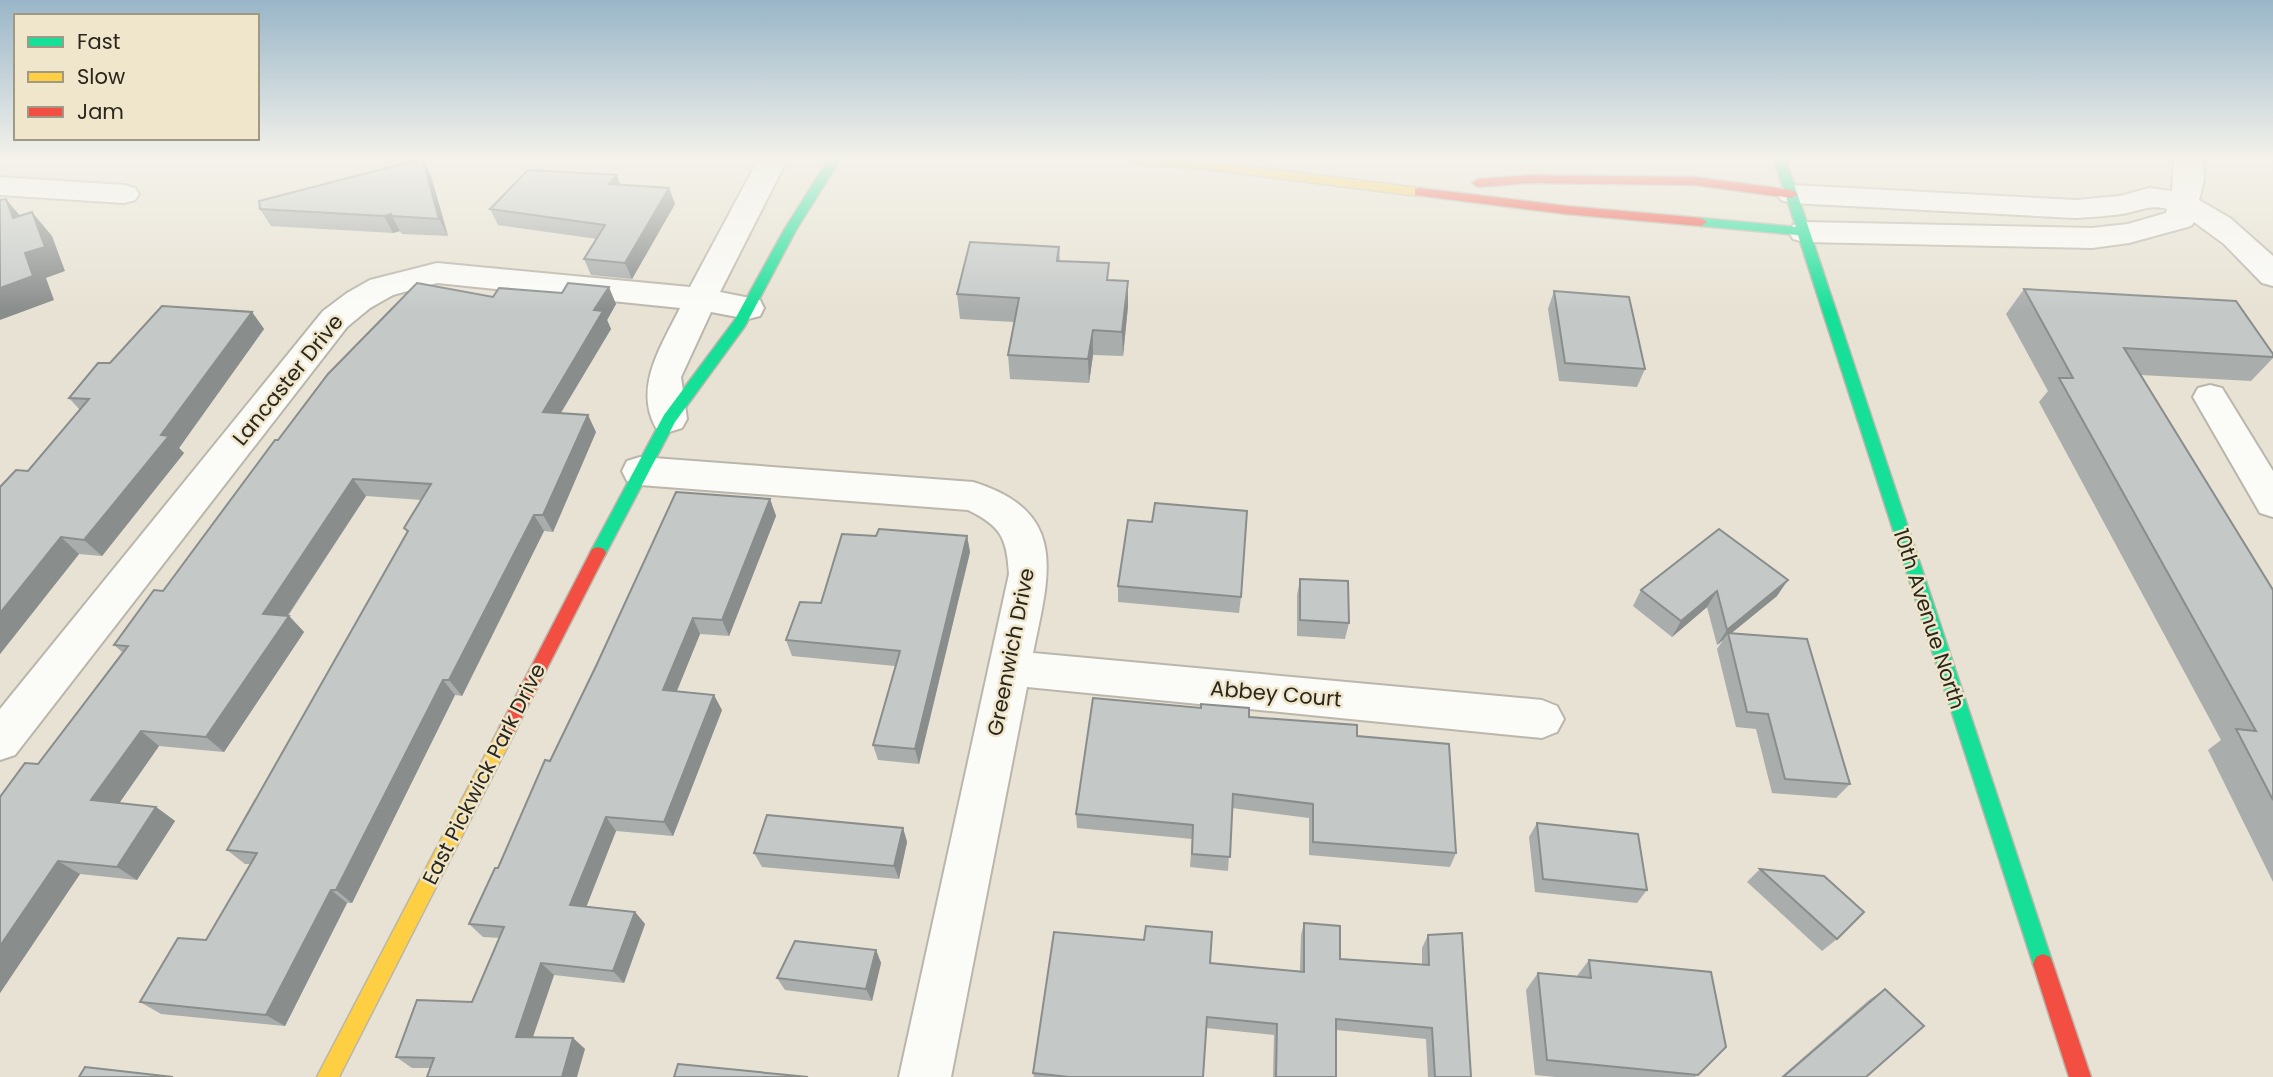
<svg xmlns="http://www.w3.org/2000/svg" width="2273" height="1077" font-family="Poppins,sans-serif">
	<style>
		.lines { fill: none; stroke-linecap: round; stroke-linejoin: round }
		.street-casing { stroke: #bab6ab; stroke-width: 4 }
		.fast-casing { stroke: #bab6ab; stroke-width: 3 }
		.slow-casing { stroke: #bab6ab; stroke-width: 3 }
		.jam-casing { stroke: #bab6ab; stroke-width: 3 }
		.street { fill: #fbfbf8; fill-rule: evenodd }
		.fast { fill: #16e098; fill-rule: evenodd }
		.slow { fill: #ffcf43; fill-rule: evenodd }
		.jam { fill: #f24e42; fill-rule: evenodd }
		.wall { fill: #a9adac }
		.shaded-wall { fill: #898d8c }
		.building { fill: #c4c9c8; stroke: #898d8c; stroke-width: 2 }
		.labels { text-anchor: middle; stroke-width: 5; stroke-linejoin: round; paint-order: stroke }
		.street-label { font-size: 21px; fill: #2a261c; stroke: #efe6cb }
	</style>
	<rect width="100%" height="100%" fill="#e7e2d3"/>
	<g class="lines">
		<g class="street-casing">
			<g id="street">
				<path d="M 758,160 L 787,160 L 720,292 L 760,300 L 764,308 L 760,316 L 748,319 L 711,312 L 681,377 L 687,419 L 682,428 L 669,432 L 656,428 C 633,387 662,345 680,308 L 437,283 L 393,295 L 370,308 L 347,327 L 15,755 L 0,760 L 0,709 L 323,311 L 347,293 L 370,280 L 437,263 L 690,287 Z"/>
				<path d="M 2174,160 L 2203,160 L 2204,180 L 2199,200 L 2230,218 L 2273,256 L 2273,286 L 2262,283 L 2224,244 L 2194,222 L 2191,226 L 2129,243 L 2092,248 L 1804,242 L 1793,239 L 1789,232 L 1793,225 L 1804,222 L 2092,228 L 2128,224 L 2166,213 L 2167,209 C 2151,204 2139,211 2122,214 C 2107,216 2091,217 2076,218 L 1792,203 L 1781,200 L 1777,194 L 1781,188 L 1792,185 L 2076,200 L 2120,196 L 2149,188 L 2172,191 Z"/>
				<path d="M 0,177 L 124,185 L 135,188 L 139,194 L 135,200 L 124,203 L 0,195 Z"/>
				<path d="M 2210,385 L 2222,388 L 2273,471 L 2273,517 L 2260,513 L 2193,397 L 2198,388 Z"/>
				<path d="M 640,457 L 973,482 C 1070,512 1049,574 1033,653 L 1542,700 L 1557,706 L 1564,719 L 1557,732 L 1542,738 L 1027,687 L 951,1077 L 899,1077 L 1009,574 C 1007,538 1001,526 968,510 L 640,485 L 627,481 L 622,471 L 627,461 Z"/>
			</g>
		</g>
		<g class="fast-casing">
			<g id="fast">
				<path d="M 828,160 L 840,160 L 796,230 L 745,326 L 675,422 L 604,557 L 592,557 L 590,553 L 664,415 L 734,321 L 784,230 Z"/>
				<path d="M 1774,160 L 1786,160 L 2053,964 L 2050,971 L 2043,974 L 2036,971 L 2033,964 L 1798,235 L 1701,226 L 1695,222 L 1701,218 L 1796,227 Z"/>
			</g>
		</g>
		<g class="slow-casing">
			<g id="slow">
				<path d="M 1131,160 L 1197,160 L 1419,188 L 1425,192 L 1419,196 L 1197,168 L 1137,164 Z"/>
				<path d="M 508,720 L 514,723 L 517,728 L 339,1077 L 317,1077 L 502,723 Z"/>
			</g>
		</g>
		<g class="jam-casing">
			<g id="jam">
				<path d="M 1528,175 L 1695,177 L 1792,190 L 1798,194 L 1792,198 L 1695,185 L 1528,183 L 1478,187 L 1472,183 L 1478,179 Z"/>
				<path d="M 1419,188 L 1566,206 L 1701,218 L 1707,222 L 1701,226 L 1566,214 L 1415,195 L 1415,189 Z"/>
				<path d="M 598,547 L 604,549 L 606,553 L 514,733 L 508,736 L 502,733 L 499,728 L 502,723 L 592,549 Z"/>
				<path d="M 2043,954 L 2050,957 L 2053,964 L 2091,1077 L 2069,1077 L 2033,964 L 2036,957 Z"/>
			</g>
		</g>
		<use href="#street" class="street"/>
		<use href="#fast" class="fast"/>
		<use href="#slow" class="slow"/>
		<use href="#jam" class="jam"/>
	</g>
	<g class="wall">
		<path d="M 423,160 L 431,176 L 448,236 L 402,234 L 400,231 L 393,233 L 271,226 L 260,209 Z"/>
		<path d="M 617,175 L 620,185 L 669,188 L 675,204 L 632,279 L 591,275 L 584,259 L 597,239 L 498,225 L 490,209 Z"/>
		<path d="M 1059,247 L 1060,261 L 1109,280 L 1128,281 L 1128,306 L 1123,356 L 1093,355 L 1089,383 L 1010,379 L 1008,355 L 1014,322 L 960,319 L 957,294 Z"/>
		<path d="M 2024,289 L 2273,354 L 2273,358 L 2251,381 L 2141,375 L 2273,590 L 2273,882 L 2208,750 L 2221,740 L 2039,402 L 2048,391 L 2006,314 Z"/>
		<path d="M 1554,291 L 1645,369 L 1637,387 L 1559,381 L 1548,309 Z"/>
		<path d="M 493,297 L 616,304 L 607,320 L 611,329 L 561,413 L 596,432 L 553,532 L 544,531 L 462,696 L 455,695 L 352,903 L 347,903 L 285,1026 L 161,1014 L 140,1002 L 206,940 L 251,864 L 245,864 L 227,850 L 407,532 L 404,528 L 422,500 L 366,496 L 288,616 L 289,616 L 304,632 L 224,752 L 159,746 L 119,803 L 156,807 L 175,821 L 137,880 L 80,874 L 0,993 L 0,797 L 38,764 L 122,652 L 114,645 L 163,591 L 278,440 Z"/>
		<path d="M 252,312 L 264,329 L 179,448 L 184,453 L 102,556 L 79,554 L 0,654 L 0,487 L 28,471 L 80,410 L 69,398 L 110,363 Z"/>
		<path d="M 770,499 L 776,516 L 729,636 L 700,634 L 677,691 L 722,710 L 673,836 L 616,831 L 586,906 L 635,912 L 645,924 L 624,983 L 554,975 L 533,1037 L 573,1038 L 585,1049 L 430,1068 L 412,1068 L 396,1057 L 472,1002 L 500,938 L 483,937 L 469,924 L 498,868 L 550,761 Z"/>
		<path d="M 1152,522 L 1241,597 L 1239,613 L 1118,602 L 1118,586 Z"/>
		<path d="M 1719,529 L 1777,596 L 1731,633 L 1850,784 L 1836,798 L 1772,793 L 1756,729 L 1736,727 L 1717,649 L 1723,640 L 1717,645 L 1707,607 L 1672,637 L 1633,606 L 1641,590 Z"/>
		<path d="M 876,536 L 967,536 L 970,552 L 919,764 L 878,760 L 873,745 L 895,666 L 792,656 L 786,640 L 821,603 Z"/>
		<path d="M 1300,579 L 1349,623 L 1345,639 L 1297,636 L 1297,595 Z"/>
		<path d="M 1357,736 L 1456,853 L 1450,867 L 1309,855 L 1309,818 L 1232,808 L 1228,871 L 1190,867 L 1192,839 L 1077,828 L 1076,814 Z"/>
		<path d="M 1537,823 L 1647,890 L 1637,903 L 1535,892 L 1529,837 Z"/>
		<path d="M 903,828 L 907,842 L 899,879 L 762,867 L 754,853 Z"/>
		<path d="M 1760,869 L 1837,939 L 1822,951 L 1747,882 Z"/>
		<path d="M 1304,923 L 1340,959 L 1422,965 L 1422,948 L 1428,935 L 1471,1077 L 1428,1077 L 1426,1039 L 1336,1030 L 1336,1077 L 1273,1077 L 1274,1035 L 1206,1028 L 1203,1077 L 1034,1077 L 1033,1073 L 1210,963 L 1300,971 L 1301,935 Z"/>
		<path d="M 876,950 L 881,963 L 872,1001 L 785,990 L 777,978 Z"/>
		<path d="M 1589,960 L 1726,1047 L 1695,1077 L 1556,1077 L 1535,1075 L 1526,990 L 1538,973 L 1577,976 Z"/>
		<path d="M 1885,989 L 1866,1077 L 1781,1077 L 1869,1000 Z"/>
	</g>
	<g class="shaded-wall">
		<path d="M 423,160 L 431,176 L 448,236 L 439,219 Z"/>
		<path d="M 617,175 L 622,190 L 609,184 Z"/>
		<path d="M 669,188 L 675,204 L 632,279 L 625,263 Z"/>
		<path d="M 6,199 L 26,223 L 13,218 Z"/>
		<path d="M 32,212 L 52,236 L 65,271 L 46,278 L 54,300 L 0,320 L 0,288 L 25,253 Z"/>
		<path d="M 391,214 L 392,216 L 400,231 L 393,233 L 384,216 Z"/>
		<path d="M 1128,281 L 1128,306 L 1123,356 L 1122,332 Z"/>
		<path d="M 609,287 L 616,304 L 607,320 L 611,329 L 551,429 L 543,412 L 594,310 Z"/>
		<path d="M 252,312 L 264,329 L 179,448 L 184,453 L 102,556 L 84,540 Z"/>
		<path d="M 1093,330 L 1093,355 L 1089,383 L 1088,359 Z"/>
		<path d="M 588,415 L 596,432 L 553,532 L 543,515 Z"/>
		<path d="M 353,479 L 366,496 L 278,630 L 263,614 Z"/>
		<path d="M 770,499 L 776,516 L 729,636 L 722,620 Z"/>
		<path d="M 534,515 L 544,531 L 462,696 L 449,680 Z"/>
		<path d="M 967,536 L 970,552 L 919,764 L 915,749 Z"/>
		<path d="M 61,537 L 79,554 L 0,654 L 0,613 Z"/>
		<path d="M 1788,580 L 1777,596 L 1728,636 L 1728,633 L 1723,640 L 1717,645 L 1727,630 Z"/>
		<path d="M 1717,591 L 1707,607 L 1672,637 L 1681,621 Z"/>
		<path d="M 289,616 L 304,632 L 224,752 L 206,737 Z"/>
		<path d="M 693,618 L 700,634 L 671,705 L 663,690 Z"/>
		<path d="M 443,680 L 455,695 L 352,903 L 336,890 Z"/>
		<path d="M 714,695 L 722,710 L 673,836 L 664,822 Z"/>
		<path d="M 141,731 L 159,746 L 111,815 L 91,800 Z"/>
		<path d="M 156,807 L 175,821 L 137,880 L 117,867 Z"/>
		<path d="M 606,817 L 616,831 L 582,918 L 570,905 Z"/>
		<path d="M 903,828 L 907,842 L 899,879 L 894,866 Z"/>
		<path d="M 58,861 L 80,874 L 0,993 L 0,946 Z"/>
		<path d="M 331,890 L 347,903 L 285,1026 L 266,1015 Z"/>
		<path d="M 635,912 L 645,924 L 624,983 L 613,971 Z"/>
		<path d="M 876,950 L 881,963 L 872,1001 L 866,989 Z"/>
		<path d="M 541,963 L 554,975 L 529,1048 L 516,1037 Z"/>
		<path d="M 573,1038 L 585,1049 L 577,1077 L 562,1077 Z"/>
	</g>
	<g class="building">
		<path d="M 417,160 L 423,160 L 439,219 L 392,216 L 391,214 L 384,216 L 260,209 L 259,201 Z"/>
		<path d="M 528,170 L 617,175 L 609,184 L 669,188 L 625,263 L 584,259 L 605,225 L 490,209 Z"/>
		<path d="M 6,199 L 13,218 L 32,212 L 45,247 L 25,253 L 33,276 L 0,288 L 0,200 Z"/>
		<path d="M 970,242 L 1059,247 L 1057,261 L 1109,263 L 1107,280 L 1128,281 L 1122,332 L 1093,330 L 1088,359 L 1008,355 L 1019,298 L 957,294 Z"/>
		<path d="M 417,283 L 493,297 L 499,288 L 562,293 L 568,283 L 609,287 L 594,310 L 603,311 L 543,412 L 588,415 L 543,515 L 534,515 L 449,680 L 443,680 L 336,890 L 331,890 L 266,1015 L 140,1002 L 178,938 L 206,940 L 257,853 L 227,850 L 408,531 L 404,528 L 431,484 L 353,479 L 263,614 L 289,616 L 206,737 L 141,731 L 91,800 L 156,807 L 117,867 L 58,861 L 0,946 L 0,797 L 25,763 L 38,764 L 128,646 L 114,645 L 154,590 L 163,591 L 275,440 L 278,440 L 328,374 Z"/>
		<path d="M 2024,289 L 2236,301 L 2273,354 L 2273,357 L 2124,348 L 2273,590 L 2273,800 L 2236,729 L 2256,731 L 2059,378 L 2073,378 Z"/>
		<path d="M 1554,291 L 1629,297 L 1645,369 L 1565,363 Z"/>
		<path d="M 162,306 L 252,312 L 161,435 L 169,436 L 84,540 L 61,537 L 0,613 L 0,487 L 16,470 L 28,471 L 89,399 L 69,398 L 98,363 L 110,363 Z"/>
		<path d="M 676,492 L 770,499 L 722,620 L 693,618 L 663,690 L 714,695 L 664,822 L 606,817 L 570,905 L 635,912 L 613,971 L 541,963 L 516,1037 L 573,1038 L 562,1077 L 427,1077 L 434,1058 L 396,1057 L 417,1000 L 472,1002 L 504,927 L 469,924 L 495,868 L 498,868 L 545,760 L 550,761 L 597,664 Z"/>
		<path d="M 1155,503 L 1247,511 L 1241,597 L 1118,586 L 1128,520 L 1152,522 Z"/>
		<path d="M 879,529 L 967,536 L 915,749 L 873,745 L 900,651 L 786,640 L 800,602 L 821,603 L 842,534 L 876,536 Z"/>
		<path d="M 1719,529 L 1788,580 L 1727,630 L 1717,591 L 1681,621 L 1641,590 Z"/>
		<path d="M 1300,579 L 1348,581 L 1349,623 L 1300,620 Z"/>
		<path d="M 1728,633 L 1807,639 L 1850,784 L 1785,779 L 1768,714 L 1747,712 Z"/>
		<path d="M 1093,698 L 1201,708 L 1201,704 L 1249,708 L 1249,717 L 1357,725 L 1357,736 L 1449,744 L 1456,853 L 1313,842 L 1313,804 L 1233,794 L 1230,857 L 1192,854 L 1193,825 L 1076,814 Z"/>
		<path d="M 767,815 L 903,828 L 894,866 L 754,853 Z"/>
		<path d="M 1537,823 L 1638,834 L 1647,890 L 1543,879 Z"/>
		<path d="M 1760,869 L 1824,876 L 1864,912 L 1837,939 Z"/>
		<path d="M 1304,923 L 1340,926 L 1340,959 L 1429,965 L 1428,935 L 1462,933 L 1471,1077 L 1435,1077 L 1432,1028 L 1336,1019 L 1336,1077 L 1276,1077 L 1277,1024 L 1207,1017 L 1203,1077 L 1069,1077 L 1033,1073 L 1054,932 L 1144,940 L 1146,926 L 1212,932 L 1210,963 L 1304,972 Z"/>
		<path d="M 795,941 L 876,950 L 866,989 L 777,978 Z"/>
		<path d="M 1589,960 L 1711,972 L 1726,1047 L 1698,1075 L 1547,1060 L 1538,973 L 1591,978 Z"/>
		<path d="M 1885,989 L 1924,1026 L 1866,1077 L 1783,1077 Z"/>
		<path d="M 678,1064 L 808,1077 L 674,1077 Z"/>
		<path d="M 85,1067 L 173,1077 L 79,1077 Z"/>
	</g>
	<linearGradient id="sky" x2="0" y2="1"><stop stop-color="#99b6c8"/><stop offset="0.51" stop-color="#f4f2eb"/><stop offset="1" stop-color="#f4f2eb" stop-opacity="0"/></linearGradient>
	<rect width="2273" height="311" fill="url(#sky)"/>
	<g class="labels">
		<g class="street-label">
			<text transform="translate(288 380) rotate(-51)" y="7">Lancaster Drive</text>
			<text transform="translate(1929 619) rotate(72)" y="7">10th Avenue North</text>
			<text transform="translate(1011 652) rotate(-79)" y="7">Greenwich Drive</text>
			<text transform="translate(1276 694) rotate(5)" y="7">Abbey Court</text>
			<text transform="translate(484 774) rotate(-63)" y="7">East Pickwick Park Drive</text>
		</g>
	</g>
	<rect x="14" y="14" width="245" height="126" fill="#efe6cb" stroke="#a09985" stroke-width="2"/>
	<rect x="28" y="37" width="35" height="10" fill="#16e098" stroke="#a09985" stroke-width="2"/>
	<text x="77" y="49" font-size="21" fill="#2a261c">Fast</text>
	<rect x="28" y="72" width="35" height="10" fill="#ffcf43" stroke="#a09985" stroke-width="2"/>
	<text x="77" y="84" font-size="21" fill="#2a261c">Slow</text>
	<rect x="28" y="107" width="35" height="10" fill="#f24e42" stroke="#a09985" stroke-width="2"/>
	<text x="77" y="119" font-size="21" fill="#2a261c">Jam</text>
</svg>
